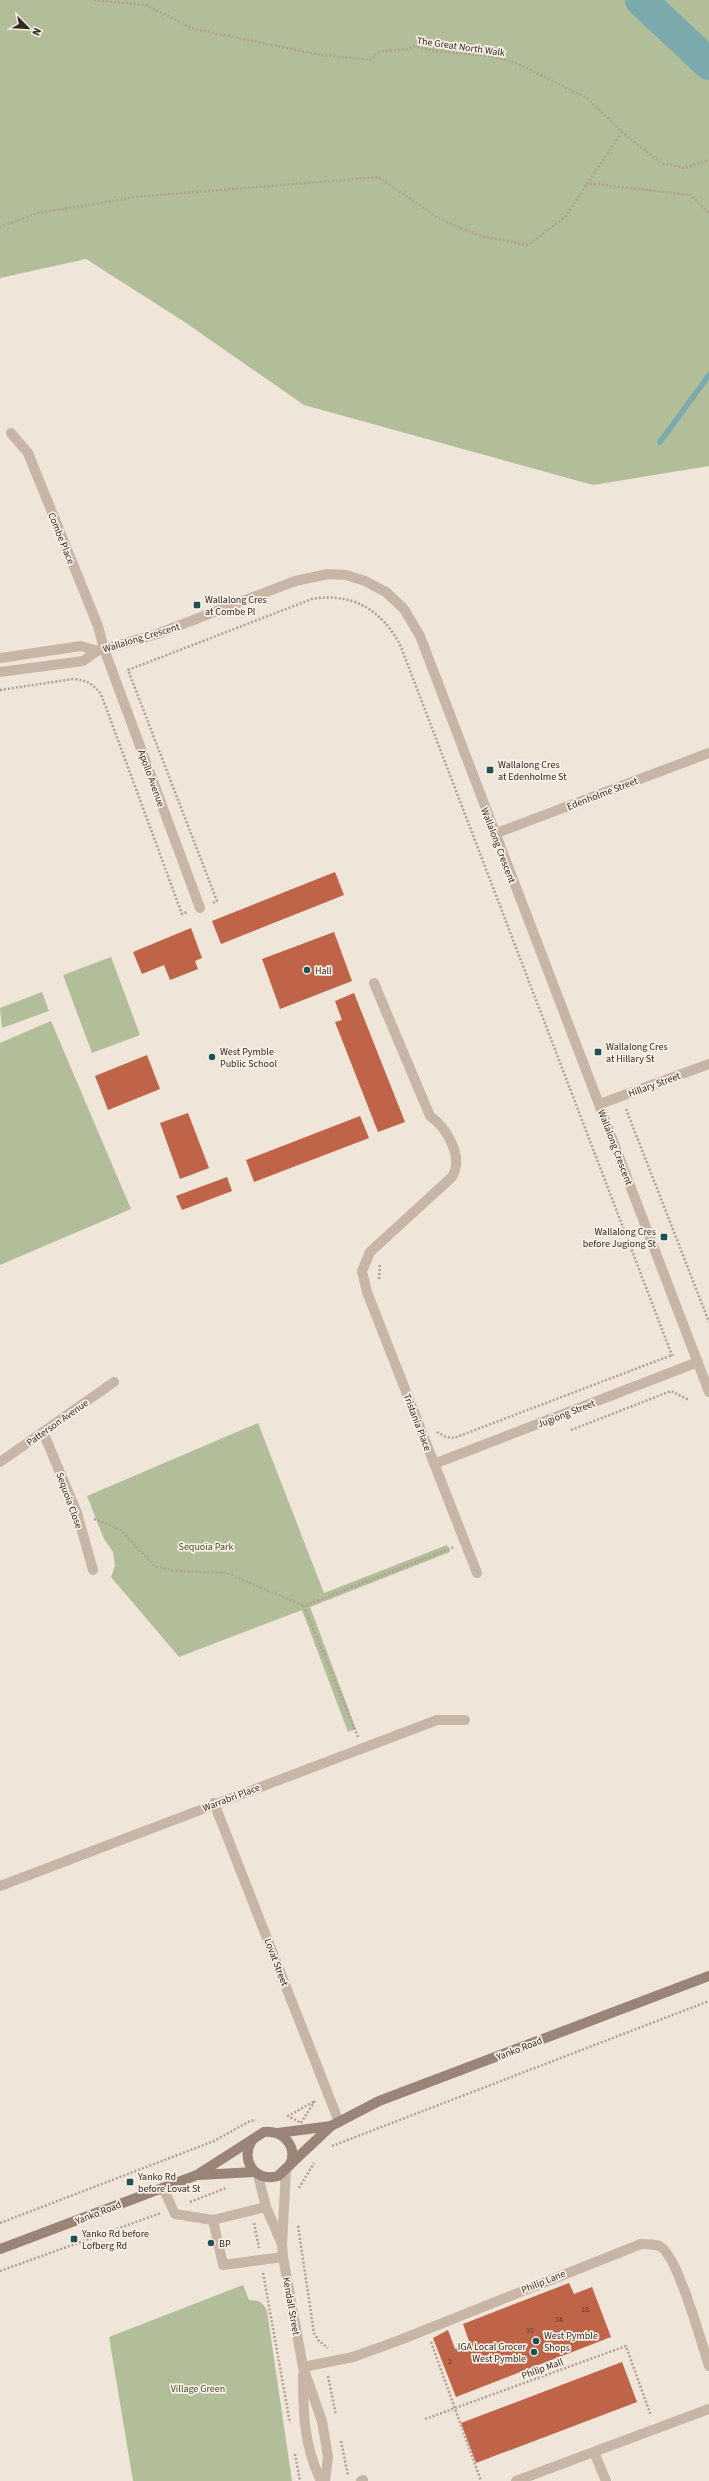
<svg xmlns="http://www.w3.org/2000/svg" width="709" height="2481" font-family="'Source Sans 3',sans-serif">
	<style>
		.green { fill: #b2be9a }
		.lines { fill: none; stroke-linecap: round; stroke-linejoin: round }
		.stream { stroke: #7aaaab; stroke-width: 5.5 }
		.river { stroke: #7aaaab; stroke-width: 32 }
		.building { fill: #bf6448 }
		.path { stroke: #b39f91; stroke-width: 2.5; stroke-dasharray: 2 2; stroke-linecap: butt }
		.service { stroke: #c7b5a6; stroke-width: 10 }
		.minor { stroke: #c7b5a6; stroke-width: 10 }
		.secondary { stroke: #9a8478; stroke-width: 10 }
		.poi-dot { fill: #1f5053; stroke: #f8efe5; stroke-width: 1.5 }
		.labels { text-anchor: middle; stroke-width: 3.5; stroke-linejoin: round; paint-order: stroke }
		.number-label { font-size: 8px; fill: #57392f }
		.street-label { font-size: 10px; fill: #342b27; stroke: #f8efe5 }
		.poi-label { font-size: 10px; fill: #342b27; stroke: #f8efe5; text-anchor: start }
		.park-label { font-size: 10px; fill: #43502c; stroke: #f8efe5 }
	</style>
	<rect width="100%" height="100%" fill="#f0e5d9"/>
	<g class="green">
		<path d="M 0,0 L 709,0 L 709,466 L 593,485 L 304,405 L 183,321 L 86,259 L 0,278 Z"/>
		<path d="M 111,957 L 140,1035 L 92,1053 L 63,975 Z"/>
		<path d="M 42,992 L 49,1011 L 2,1028 L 0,1008 Z"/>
		<path d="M 51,1021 L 131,1209 L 0,1265 L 0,1043 Z"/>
		<path d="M 258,1423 L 324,1593 L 447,1545 L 450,1552 L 310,1607 L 356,1729 L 348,1732 L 302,1610 L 179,1657 L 111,1577 L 115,1566 L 113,1552 L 104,1539 L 87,1496 Z"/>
		<path d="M 243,2285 L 249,2300 C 258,2300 263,2302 267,2311 L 292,2481 L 133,2481 L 109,2337 Z"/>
	</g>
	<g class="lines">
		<path class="stream" d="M 660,442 L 709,375"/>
		<path class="river" d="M 641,0 L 709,64"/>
	</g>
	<g class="building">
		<path d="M 335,872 L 344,895 L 221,944 L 212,921 Z"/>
		<path d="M 191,928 L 202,958 L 195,961 L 198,969 L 170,980 L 164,965 L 142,974 L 133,952 Z"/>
		<path d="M 334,932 L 352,981 L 280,1009 L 262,959 Z"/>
		<path d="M 354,993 L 405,1122 L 378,1132 L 335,1022 L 342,1020 L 335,1001 Z"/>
		<path d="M 147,1055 L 160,1089 L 108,1110 L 95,1076 Z"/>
		<path d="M 188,1113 L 209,1168 L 180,1179 L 160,1123 Z"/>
		<path d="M 360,1116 L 369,1138 L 254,1182 L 246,1160 Z"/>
		<path d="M 227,1177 L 232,1191 L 182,1210 L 176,1196 Z"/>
		<path d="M 569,2283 L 574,2294 L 592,2287 L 611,2337 L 456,2397 L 433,2338 L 448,2330 L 455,2349 L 470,2344 L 463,2324 Z"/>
		<path d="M 622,2362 L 637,2402 L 476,2463 L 461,2423 Z"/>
	</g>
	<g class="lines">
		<g class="path">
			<path d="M 94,0 L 146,5 L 194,29 L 321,55 L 371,60 L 376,54 L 382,51 L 407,49 L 415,46 L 434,51 L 490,56 L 514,62 L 587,98 L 622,132 L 661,163 L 684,168 L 709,160"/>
			<path d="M 586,183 L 691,195 L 709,213"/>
			<path d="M 0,227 L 38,213 L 136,197 L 378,177 L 440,219 L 481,236 L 528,245 L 565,217 L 622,132"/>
			<path d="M 0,690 L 73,679 C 87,680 93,684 101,694 L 182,914 L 187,912"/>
			<path d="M 213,903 L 217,901 L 128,670 L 312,599 C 352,592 383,610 401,647 L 673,1358"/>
			<path d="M 626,1109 L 709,1322"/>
			<path d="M 379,1279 L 380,1264"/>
			<path d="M 571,1430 L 671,1391 L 689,1400"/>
			<path d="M 437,1432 L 446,1437 L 454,1438 L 672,1355"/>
			<path d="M 94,1519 L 120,1529 L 154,1566 L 176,1571 L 227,1573 L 304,1606"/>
			<path d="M 358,1737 L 304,1606 L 454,1547"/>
			<path d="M 315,2101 L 301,2123 L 288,2116 Z"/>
			<path d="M 332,2146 L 709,2001"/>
			<path d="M 299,2188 L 314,2163"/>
			<path d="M 190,2202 L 226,2188"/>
			<path d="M 0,2223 L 214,2141 L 250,2121 L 256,2120"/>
			<path d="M 254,2223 L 259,2248"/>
			<path d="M 298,2226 L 314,2333 L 319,2341 L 328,2348"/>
			<path d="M 0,2271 L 161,2213"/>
			<path d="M 263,2273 L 290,2423"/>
			<path d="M 431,2342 L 481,2481"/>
			<path d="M 328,2376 L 336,2415"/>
			<path d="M 425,2419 L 626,2346 L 651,2416"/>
			<path d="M 341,2441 L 348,2476"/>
			<path d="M 295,2454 L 300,2481"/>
		</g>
		<g class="service">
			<path d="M 362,1271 L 370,1252 L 452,1177 C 464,1157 447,1128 430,1116 L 374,983"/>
			<path d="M 163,2188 L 175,2214 L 213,2220 L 223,2265 L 283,2257"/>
			<path d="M 213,2220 L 266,2207"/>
			<path d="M 303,2367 L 353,2357 L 400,2340 L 641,2244 C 646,2244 654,2244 659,2246 C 677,2252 702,2345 709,2366"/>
			<path d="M 594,2452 L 606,2481"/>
			<path d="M 361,2481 L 363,2480"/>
			<path d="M 516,2481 L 709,2409"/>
		</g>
		<g class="minor">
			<path d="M 11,433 L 28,453 L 98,626 L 104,649 L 200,908"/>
			<path d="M 0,658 L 81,646 L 97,651"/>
			<path d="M 0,672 L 83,661 L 97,651 L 157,634 L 295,581 L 328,574 L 346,575 L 365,581 L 386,592 L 404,609 L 420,636 L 709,1392"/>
			<path d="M 494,834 L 709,753"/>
			<path d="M 600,1104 L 709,1064"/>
			<path d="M 362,1271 L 367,1292 L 477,1573"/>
			<path d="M 43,1432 L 77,1513 L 93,1570"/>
			<path d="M 0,1462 L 114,1382"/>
			<path d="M 434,1464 L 698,1362"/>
			<path d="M 214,1803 L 339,2122"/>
			<path d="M 0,1886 L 437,1720 L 465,1720"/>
			<path d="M 286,2170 L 282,2244 L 283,2257 L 303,2367 L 322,2421 L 328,2457 L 325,2481"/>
			<path d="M 258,2175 L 266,2207 L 281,2242"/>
			<path d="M 303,2375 C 303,2413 304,2446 321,2481"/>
		</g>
		<g class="secondary">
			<path d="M 278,2133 L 331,2126"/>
			<path d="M 253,2139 C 239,2158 254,2183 278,2176 L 331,2126 L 379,2101 L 709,1976"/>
			<path d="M 199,2175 L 254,2172"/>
			<path d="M 0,2249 L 197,2175 L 264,2132 C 283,2130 298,2146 290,2165"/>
		</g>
	</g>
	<g class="poi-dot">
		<rect x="193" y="601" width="8" height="8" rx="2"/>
		<rect x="486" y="766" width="8" height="8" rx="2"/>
		<circle cx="307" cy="970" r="4"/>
		<rect x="594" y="1048" width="8" height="8" rx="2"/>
		<circle cx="212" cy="1057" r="4"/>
		<rect x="660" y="1233" width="8" height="8" rx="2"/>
		<rect x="126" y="2178" width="8" height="8" rx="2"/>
		<rect x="70" y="2235" width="8" height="8" rx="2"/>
		<circle cx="211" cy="2243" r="4"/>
		<circle cx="536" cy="2341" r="4"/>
		<circle cx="534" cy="2352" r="4"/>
	</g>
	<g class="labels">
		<g class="number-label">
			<text x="585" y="2312">18</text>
			<text x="559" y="2322">14</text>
			<text x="530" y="2333">10</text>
			<text x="450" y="2364">2</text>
		</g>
		<g class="street-label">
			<text transform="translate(461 46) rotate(8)" y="4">The Great North Walk</text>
			<text transform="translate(62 538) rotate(68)" y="4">Combe Place</text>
			<text transform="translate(141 637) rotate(-17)" y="4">Wallalong Crescent</text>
			<text transform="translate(152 778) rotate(70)" y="4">Apollo Avenue</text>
			<text transform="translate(602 793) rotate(-21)" y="4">Edenholme Street</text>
			<text transform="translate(499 845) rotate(69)" y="4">Wallalong Crescent</text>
			<text transform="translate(654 1084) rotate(-20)" y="4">Hillary Street</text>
			<text transform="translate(616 1147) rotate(69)" y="4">Wallalong Crescent</text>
			<text transform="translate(566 1413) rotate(-21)" y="4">Jugiong Street</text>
			<text transform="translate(57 1422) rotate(-35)" y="4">Patterson Avenue</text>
			<text transform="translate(418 1422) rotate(69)" y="4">Tristania Place</text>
			<text transform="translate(70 1500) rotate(70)" y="4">Sequoia Close</text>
			<text transform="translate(231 1797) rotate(-21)" y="4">Warrabri Place</text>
			<text transform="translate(277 1962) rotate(69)" y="4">Lovat Street</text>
			<text transform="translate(519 2048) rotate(-21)" y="4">Yanko Road</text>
			<text transform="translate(98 2212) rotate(-21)" y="4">Yanko Road</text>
			<text transform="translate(543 2281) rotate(-22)" y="4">Philip Lane</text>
			<text transform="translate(292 2306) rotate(80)" y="4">Kendall Street</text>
			<text transform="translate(542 2368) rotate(-20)" y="4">Philip Mall</text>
		</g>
		<g class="poi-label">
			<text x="205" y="603">Wallalong Cres<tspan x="205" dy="12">at Combe Pl</tspan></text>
			<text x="498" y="768">Wallalong Cres<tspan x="498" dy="12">at Edenholme St</tspan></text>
			<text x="315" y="974">Hall</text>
			<text x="606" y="1050">Wallalong Cres<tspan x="606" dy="12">at Hillary St</tspan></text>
			<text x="220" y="1055">West Pymble<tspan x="220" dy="12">Public School</tspan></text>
			<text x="656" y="1235" text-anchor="end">Wallalong Cres<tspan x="656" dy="12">before Jugiong St</tspan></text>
			<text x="138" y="2180">Yanko Rd<tspan x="138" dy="12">before Lovat St</tspan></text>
			<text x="82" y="2237">Yanko Rd before<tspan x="82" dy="12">Lofberg Rd</tspan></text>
			<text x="219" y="2247">BP</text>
			<text x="544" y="2339">West Pymble<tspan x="544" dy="12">Shops</tspan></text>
			<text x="526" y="2350" text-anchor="end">IGA Local Grocer<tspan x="526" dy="12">West Pymble</tspan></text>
		</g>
		<g class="park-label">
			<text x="206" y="1550">Sequoia Park</text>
			<text x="198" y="2392">Village Green</text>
		</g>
	</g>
	<g transform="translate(28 28) rotate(114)" stroke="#f8efe5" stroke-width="3" paint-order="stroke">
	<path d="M0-3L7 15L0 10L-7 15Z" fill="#342b27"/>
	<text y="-6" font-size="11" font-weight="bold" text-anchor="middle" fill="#342b27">N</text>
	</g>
</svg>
